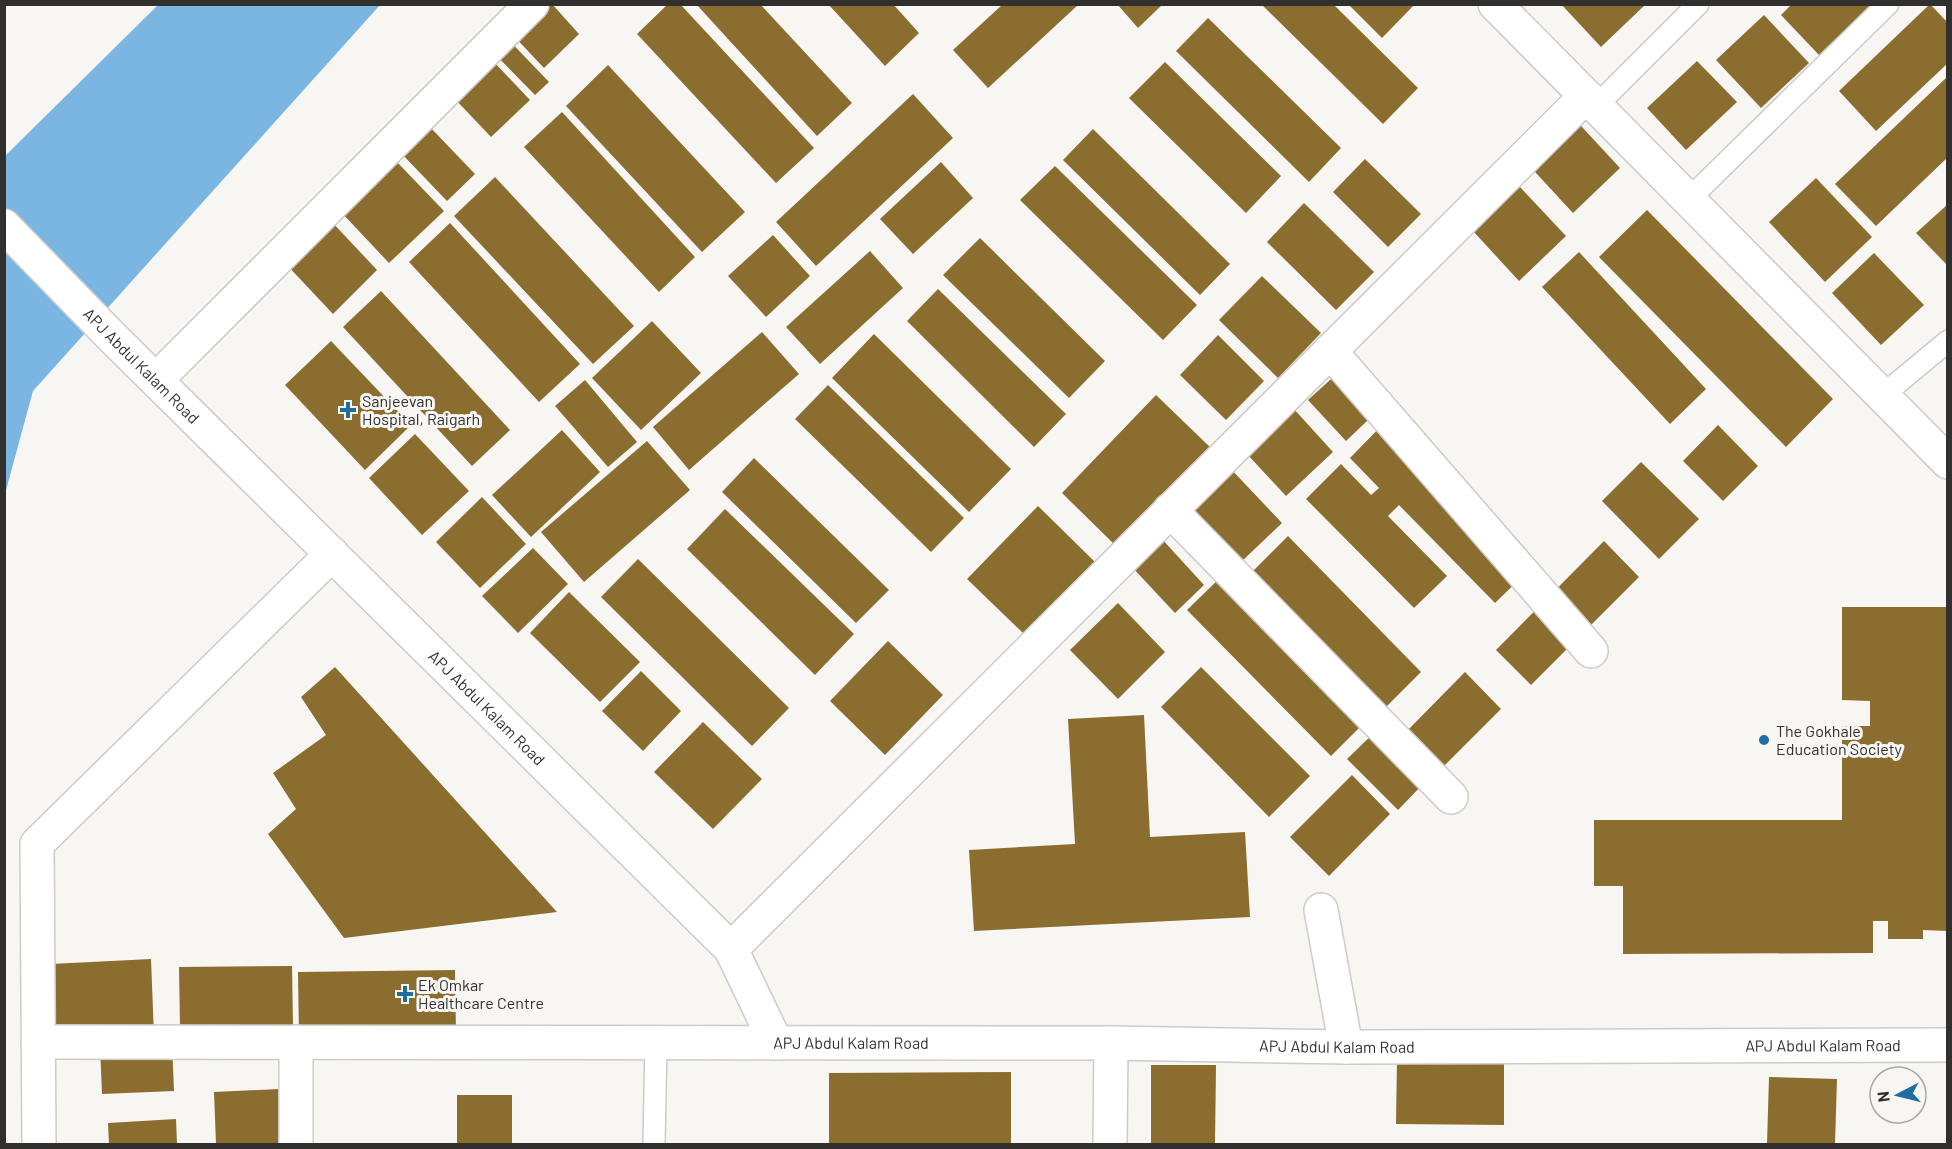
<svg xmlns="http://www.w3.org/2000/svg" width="1952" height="1149" font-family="Barlow,sans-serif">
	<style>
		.water { fill: #7bb6e2 }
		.building { fill: #8b6d2f }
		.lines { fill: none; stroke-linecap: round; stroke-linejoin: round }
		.service-casing { stroke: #cccbc8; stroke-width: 24 }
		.minor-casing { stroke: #cccbc8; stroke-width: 36 }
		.service { stroke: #fff; stroke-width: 21 }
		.minor { stroke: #fff; stroke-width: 33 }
		.poi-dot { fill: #1d6fa0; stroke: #f7f6f3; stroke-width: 2 }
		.labels { text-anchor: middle; stroke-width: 6; stroke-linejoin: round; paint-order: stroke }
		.street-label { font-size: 16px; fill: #31302f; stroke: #f7f6f3 }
		.poi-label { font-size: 16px; fill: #31302f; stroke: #f7f6f3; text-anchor: start }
	</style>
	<rect width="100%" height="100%" fill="#f7f6f3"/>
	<path class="water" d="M 158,5 L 380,5 L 33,391 L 5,494 L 5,156 Z"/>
	<g class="building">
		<path d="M 540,4 L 552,4 L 579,34 L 544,68 L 510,32 Z"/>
		<path d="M 668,4 L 680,4 L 814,148 L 776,183 L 637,34 Z"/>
		<path d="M 696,4 L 760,4 L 852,103 L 817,136 Z"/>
		<path d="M 828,4 L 893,4 L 919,33 L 885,66 Z"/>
		<path d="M 1117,4 L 1163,4 L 1138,28 Z"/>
		<path d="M 1261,4 L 1333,4 L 1418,88 L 1383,124 Z"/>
		<path d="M 1348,4 L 1415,4 L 1382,38 Z"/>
		<path d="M 1561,4 L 1646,4 L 1601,47 Z"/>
		<path d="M 1792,4 L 1872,4 L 1819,55 L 1781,15 Z"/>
		<path d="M 1930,4 L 1948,23 L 1948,63 L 1876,131 L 1839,91 Z"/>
		<path d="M 1002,5 L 1078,5 L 988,88 L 953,50 Z"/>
		<path d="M 1764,15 L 1809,63 L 1761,108 L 1716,60 Z"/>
		<path d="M 1208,18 L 1341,148 L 1309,182 L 1176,51 Z"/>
		<path d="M 505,36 L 549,82 L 535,95 L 490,49 Z"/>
		<path d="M 493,61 L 530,100 L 491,137 L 454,98 Z"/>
		<path d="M 1697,61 L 1737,102 L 1686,150 L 1647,108 Z"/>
		<path d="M 1165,62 L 1281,176 L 1246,213 L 1129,98 Z"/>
		<path d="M 608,65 L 745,212 L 702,252 L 566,106 Z"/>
		<path d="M 1948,76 L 1948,157 L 1876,226 L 1835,184 Z"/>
		<path d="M 913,94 L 953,138 L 816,266 L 776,222 Z"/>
		<path d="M 562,112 L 695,257 L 659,292 L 524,147 Z"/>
		<path d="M 1570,114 L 1620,168 L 1573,213 L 1523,159 Z"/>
		<path d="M 428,125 L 475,174 L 447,201 L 400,152 Z"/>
		<path d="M 1093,129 L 1230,264 L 1200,295 L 1063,160 Z"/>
		<path d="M 1365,159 L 1421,214 L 1388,247 L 1333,192 Z"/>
		<path d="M 396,161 L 444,211 L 389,263 L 341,212 Z"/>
		<path d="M 941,162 L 973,198 L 913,254 L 880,219 Z"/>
		<path d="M 1055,166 L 1197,305 L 1163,340 L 1020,200 Z"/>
		<path d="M 495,177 L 634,326 L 593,364 L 454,216 Z"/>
		<path d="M 1816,178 L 1872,237 L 1825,282 L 1769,222 Z"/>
		<path d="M 1520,187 L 1566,236 L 1519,281 L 1473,231 Z"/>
		<path d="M 1304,203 L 1374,272 L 1336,310 L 1267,242 Z"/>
		<path d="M 1948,204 L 1948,266 L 1916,233 Z"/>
		<path d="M 1647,210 L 1833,399 L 1786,447 L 1599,257 Z"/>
		<path d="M 331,221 L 377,270 L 333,314 L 286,264 Z"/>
		<path d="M 450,223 L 580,364 L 539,402 L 409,262 Z"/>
		<path d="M 773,235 L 810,276 L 766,317 L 728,276 Z"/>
		<path d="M 980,238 L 1105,361 L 1069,398 L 943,275 Z"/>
		<path d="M 870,251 L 903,288 L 820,364 L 786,327 Z"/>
		<path d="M 1579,252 L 1706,389 L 1670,424 L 1542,287 Z"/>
		<path d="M 1874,253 L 1924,305 L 1881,345 L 1832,293 Z"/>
		<path d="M 1262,276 L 1321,333 L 1278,378 L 1219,320 Z"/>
		<path d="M 938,289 L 1066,414 L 1034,447 L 907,321 Z"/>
		<path d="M 381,291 L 510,430 L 472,466 L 343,327 Z"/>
		<path d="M 652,321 L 701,373 L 641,430 L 592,378 Z"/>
		<path d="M 762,332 L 799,374 L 689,470 L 653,427 Z"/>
		<path d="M 874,334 L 1011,469 L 969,512 L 832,378 Z"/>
		<path d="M 1218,335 L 1264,381 L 1226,420 L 1180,375 Z"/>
		<path d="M 331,341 L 411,425 L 365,470 L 285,385 Z"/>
		<path d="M 1353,359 L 1390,399 L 1346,441 L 1308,400 Z"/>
		<path d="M 585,380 L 637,442 L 608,467 L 555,406 Z"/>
		<path d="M 828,385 L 964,518 L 931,552 L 795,419 Z"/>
		<path d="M 1156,395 L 1212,449 L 1117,547 L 1062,493 Z"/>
		<path d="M 1293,408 L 1333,452 L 1286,496 L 1246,453 Z"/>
		<path d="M 1390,417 L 1535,564 L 1495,603 L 1399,505 L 1388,516 L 1447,576 L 1414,608 L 1306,499 L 1341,464 L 1371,495 L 1379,488 L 1350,458 Z"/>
		<path d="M 1718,425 L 1758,466 L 1723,501 L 1683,461 Z"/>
		<path d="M 562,430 L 600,472 L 531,537 L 492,495 Z"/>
		<path d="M 415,434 L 469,491 L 422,535 L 369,478 Z"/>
		<path d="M 647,441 L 690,490 L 584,582 L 541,532 Z"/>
		<path d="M 754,458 L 889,590 L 856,623 L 722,492 Z"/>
		<path d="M 1641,462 L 1699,519 L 1659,559 L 1602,501 Z"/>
		<path d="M 1229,467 L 1282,523 L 1240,563 L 1187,506 Z"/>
		<path d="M 482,497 L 526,544 L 480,588 L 436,542 Z"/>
		<path d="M 1038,506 L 1095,562 L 1025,635 L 967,579 Z"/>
		<path d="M 725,509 L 854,634 L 815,675 L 687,549 Z"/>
		<path d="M 1288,536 L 1421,672 L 1385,708 L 1251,573 Z"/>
		<path d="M 1161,538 L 1204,585 L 1175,613 L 1131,566 Z"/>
		<path d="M 1604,541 L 1639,577 L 1531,685 L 1496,650 Z"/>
		<path d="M 533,548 L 568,584 L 518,633 L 482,596 Z"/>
		<path d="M 638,559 L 789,708 L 752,746 L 601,597 Z"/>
		<path d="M 1224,574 L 1368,719 L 1331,756 L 1187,610 Z"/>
		<path d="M 569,592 L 640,662 L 600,702 L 530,633 Z"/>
		<path d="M 1118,603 L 1165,652 L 1118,699 L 1070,650 Z"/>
		<path d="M 1842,607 L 1948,607 L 1948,931 L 1923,930 L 1923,939 L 1888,939 L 1888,921 L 1873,921 L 1873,953 L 1623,954 L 1623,886 L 1594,886 L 1594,820 L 1842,820 L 1842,726 L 1870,726 L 1870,701 L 1842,700 Z"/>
		<path d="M 888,641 L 943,695 L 885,755 L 830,701 Z"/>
		<path d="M 335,667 L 557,912 L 344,938 L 268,834 L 296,809 L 273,773 L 326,735 L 301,697 Z"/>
		<path d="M 1201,667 L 1310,776 L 1269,817 L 1161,707 Z"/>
		<path d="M 641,671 L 681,711 L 643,751 L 602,711 Z"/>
		<path d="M 1465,672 L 1501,709 L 1438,772 L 1402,736 Z"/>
		<path d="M 1144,715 L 1150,837 L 1245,832 L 1250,917 L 974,931 L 969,850 L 1075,844 L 1068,719 Z"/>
		<path d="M 703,722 L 762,779 L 713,829 L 654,772 Z"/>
		<path d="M 1377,730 L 1427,780 L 1398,810 L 1347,759 Z"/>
		<path d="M 1352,775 L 1390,814 L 1329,876 L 1290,837 Z"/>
		<path d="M 151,959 L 154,1036 L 54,1041 L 51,964 Z"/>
		<path d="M 292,966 L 293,1025 L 180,1026 L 179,967 Z"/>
		<path d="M 455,970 L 456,1035 L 299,1038 L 298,972 Z"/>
		<path d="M 172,1043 L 174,1091 L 102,1094 L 100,1046 Z"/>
		<path d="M 1397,1059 L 1504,1060 L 1504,1125 L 1396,1124 Z"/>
		<path d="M 1151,1065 L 1216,1065 L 1215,1144 L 1151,1144 Z"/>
		<path d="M 1011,1072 L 1011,1144 L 829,1144 L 829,1073 Z"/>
		<path d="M 1769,1077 L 1837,1079 L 1835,1144 L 1767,1144 Z"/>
		<path d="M 279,1089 L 281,1144 L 216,1144 L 214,1092 Z"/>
		<rect x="457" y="1095" width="55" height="49"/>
		<path d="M 176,1119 L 177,1144 L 109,1144 L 108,1123 Z"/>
	</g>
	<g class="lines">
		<g class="service-casing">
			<g id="service">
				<path d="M 1596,106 L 1698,4"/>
				<path d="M 1688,200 L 1888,4"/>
				<path d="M 1883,395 L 1948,341"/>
				<path d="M 654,1144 L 656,1043"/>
			</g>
		</g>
		<g class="minor-casing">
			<g id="minor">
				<path d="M 1495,4 L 1948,462"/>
				<path id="s1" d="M 4,226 L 113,338 L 731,949 L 776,1043"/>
				<path d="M 1330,351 L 1591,651"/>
				<path d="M 156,380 L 532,4"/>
				<path d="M 1170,510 L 1451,797"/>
				<path d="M 1321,910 L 1346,1047"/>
				<path d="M 731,949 L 1586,96"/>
				<path id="s2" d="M 38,1042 L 1111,1043 L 1346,1047 L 1948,1045"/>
				<path d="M 296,1042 L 296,1144"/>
				<path d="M 39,1144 L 37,844 L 332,554"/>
				<path d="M 1110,1144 L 1111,1043"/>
			</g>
		</g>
		<use href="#service" class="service"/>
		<use href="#minor" class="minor"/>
	</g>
	<g class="poi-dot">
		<path d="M345 401h6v6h6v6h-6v6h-6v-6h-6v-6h6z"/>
		<circle cx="1764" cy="740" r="6"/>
		<path d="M402 985h6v6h6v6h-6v6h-6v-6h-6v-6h6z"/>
	</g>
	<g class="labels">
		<g class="street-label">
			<text dy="6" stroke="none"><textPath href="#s1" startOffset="196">APJ Abdul Kalam Road</textPath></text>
			<text dy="6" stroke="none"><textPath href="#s1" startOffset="682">APJ Abdul Kalam Road</textPath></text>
			<text dy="6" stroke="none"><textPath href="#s2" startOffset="813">APJ Abdul Kalam Road</textPath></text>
			<text dy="6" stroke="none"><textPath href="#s2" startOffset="1299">APJ Abdul Kalam Road</textPath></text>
			<text dy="6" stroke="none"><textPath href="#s2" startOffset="1785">APJ Abdul Kalam Road</textPath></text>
		</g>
		<g class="poi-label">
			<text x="362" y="407">Sanjeevan<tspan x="362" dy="18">Hospital, Raigarh</tspan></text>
			<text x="1776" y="737">The Gokhale<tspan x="1776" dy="18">Education Society</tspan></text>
			<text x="418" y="991">Ek Omkar<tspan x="418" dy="18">Healthcare Centre</tspan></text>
		</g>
	</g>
	<rect width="1952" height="1149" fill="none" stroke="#31302f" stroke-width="12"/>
	<g transform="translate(1898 1095) rotate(263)"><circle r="28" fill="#f7f6f3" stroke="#a8a7a5" stroke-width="1.5"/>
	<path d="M0-4.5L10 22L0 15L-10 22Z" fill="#1d6fa0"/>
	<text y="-9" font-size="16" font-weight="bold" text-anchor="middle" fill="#31302f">N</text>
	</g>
</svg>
